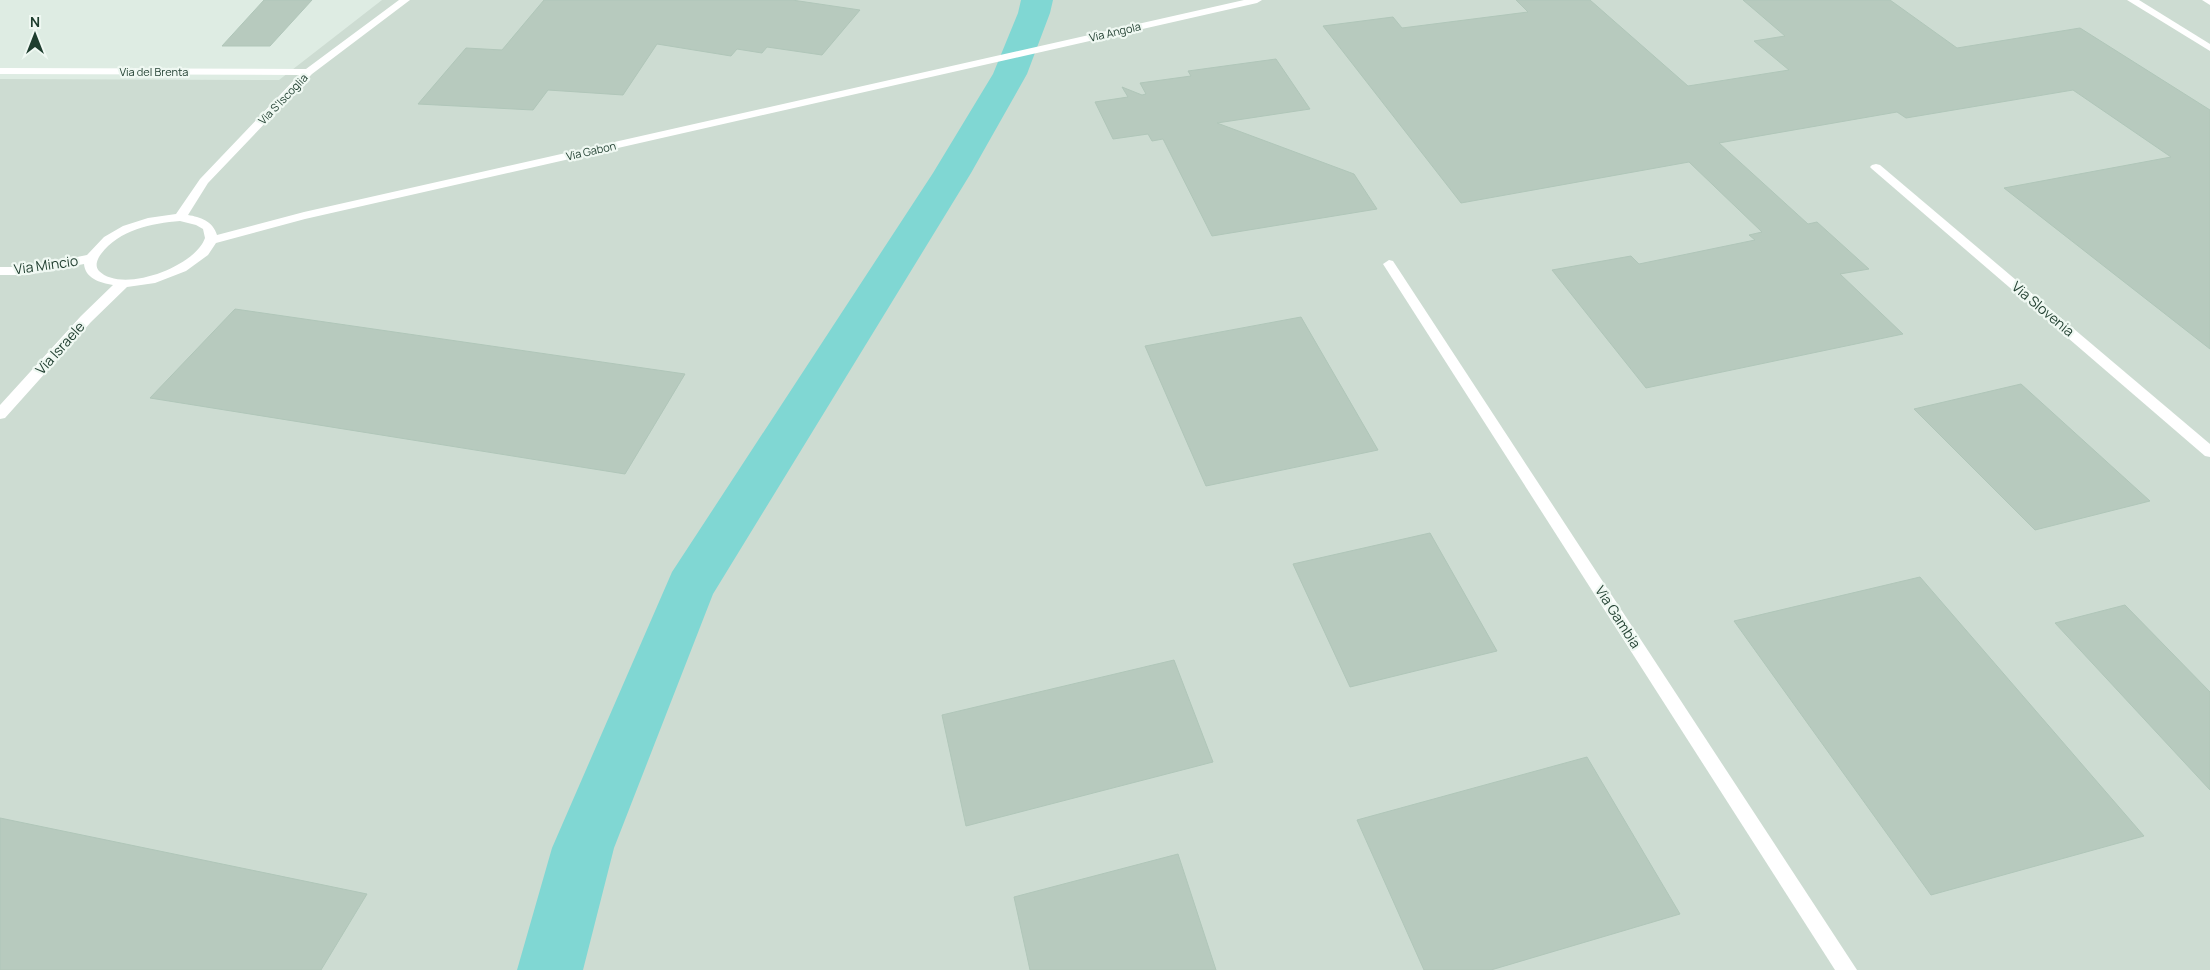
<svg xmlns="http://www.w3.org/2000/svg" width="2210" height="970" font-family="Manrope,sans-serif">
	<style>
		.built { fill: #cddcd2 }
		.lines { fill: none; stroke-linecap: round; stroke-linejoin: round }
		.canal { fill: #80d7d3; fill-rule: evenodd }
		.building { fill: #b7cabe; stroke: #b0c6b9 }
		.service { fill: #fff; fill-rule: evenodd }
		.minor { fill: #fff; fill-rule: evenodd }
		.labels { text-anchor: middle; stroke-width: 4.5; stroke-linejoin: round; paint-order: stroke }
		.far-street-label { font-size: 11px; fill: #1e3d2e; stroke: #eff8f2 }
		.street-label { font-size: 14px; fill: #1e3d2e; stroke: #eff8f2 }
	</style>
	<rect width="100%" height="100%" fill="#deece3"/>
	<path class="built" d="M 382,0 L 2210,0 L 2210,970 L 0,970 L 0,79 L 279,80 Z"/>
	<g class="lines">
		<path class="canal" d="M 1021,0 L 1053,0 L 1050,13 L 1027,74 L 971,173 L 713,594 L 614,848 L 583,970 L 517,970 L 552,848 L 672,572 L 933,173 L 993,74 L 1018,13 Z"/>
	</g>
	<g class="building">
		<path d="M 264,0 L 312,0 L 270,46 L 222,46 Z"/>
		<path d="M 544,0 L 792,0 L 860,10 L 822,55 L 767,47 L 762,53 L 737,49 L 731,56 L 657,44 L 623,95 L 548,90 L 533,110 L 418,104 L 466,48 L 502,50 Z"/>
		<path d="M 1516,0 L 1590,0 L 1688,86 L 1789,70 L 1754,41 L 1785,36 L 1743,0 L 1890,0 L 1957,48 L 2080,28 L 2210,110 L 2210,349 L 2004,188 L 2171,157 L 2073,90 L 1906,118 L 1897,112 L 1719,143 L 1808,224 L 1817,222 L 1869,269 L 1840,274 L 1903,334 L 1646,388 L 1552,270 L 1631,256 L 1639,264 L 1755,240 L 1749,235 L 1762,232 L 1689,162 L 1461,203 L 1323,26 L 1393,17 L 1402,28 L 1528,12 Z"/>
		<path d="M 1276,59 L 1310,109 L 1217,123 L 1354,174 L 1377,209 L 1212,236 L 1163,139 L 1152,141 L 1148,134 L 1113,139 L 1095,102 L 1128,97 L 1122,87 L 1142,95 L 1146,94 L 1140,83 L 1191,76 L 1188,71 Z"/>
		<path d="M 235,309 L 685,374 L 625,474 L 150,398 Z"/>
		<path d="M 1301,317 L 1378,450 L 1206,486 L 1145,346 Z"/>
		<path d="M 2021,384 L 2150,501 L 2035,530 L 1914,409 Z"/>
		<path d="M 1430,533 L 1497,651 L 1350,687 L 1293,564 Z"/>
		<path d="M 1920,577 L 2144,836 L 1931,895 L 1734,621 Z"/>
		<path d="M 2125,605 L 2210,692 L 2210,790 L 2055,623 Z"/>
		<path d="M 1174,660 L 1213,762 L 966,826 L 942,715 Z"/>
		<path d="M 1587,757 L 1680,914 L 1491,970 L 1424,970 L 1357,820 Z"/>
		<path d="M 0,818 L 367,894 L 321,970 L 0,970 Z"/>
		<path d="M 1178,854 L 1216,970 L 1030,970 L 1014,897 Z"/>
	</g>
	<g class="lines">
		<path class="service" d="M 2202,0 L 2210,0 L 2210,5 Z"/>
		<g class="minor">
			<path d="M 399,0 L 410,0 L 312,74 L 208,183 L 188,215 C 200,217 213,221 217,235 L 304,212 L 1244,0 L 1262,0 L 1257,3 L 305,219 L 216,243 L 208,255 L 186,271 L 155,283 L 127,287 L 91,322 L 5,418 L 0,419 L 0,405 L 81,316 L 113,285 C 100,283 85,278 84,264 L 27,275 L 0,275 L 0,267 L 27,267 L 87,255 L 104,237 L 123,226 L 148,218 L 176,214 L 200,179 L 299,75 L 0,74 L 0,68 L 306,69 ZM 180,221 L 196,225 L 203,229 L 205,238 C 195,267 122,294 99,271 C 94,266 98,258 101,254 C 119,230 152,223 180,221 Z"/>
			<path d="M 2127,0 L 2139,0 L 2210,44 L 2210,51 Z"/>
			<path d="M 1876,164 L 1880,165 L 2210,444 L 2210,457 L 2205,456 L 1872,169 L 1870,167 L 1872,165 Z"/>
			<path d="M 1389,260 L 1393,261 L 1857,970 L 1835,970 L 1383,264 Z"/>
		</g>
	</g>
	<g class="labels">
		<g class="far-street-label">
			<text transform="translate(1115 32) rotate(-13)" y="4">Via Angola</text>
			<text x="154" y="76">Via del Brenta</text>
			<text transform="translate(283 99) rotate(-46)" y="4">Via S'Iscoglia</text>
			<text transform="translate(591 151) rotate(-13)" y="4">Via Gabon</text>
		</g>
		<g class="street-label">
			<text transform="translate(46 265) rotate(-8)" y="5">Via Mincio</text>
			<text transform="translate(2043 309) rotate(40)" y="5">Via Slovenia</text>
			<text transform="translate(60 348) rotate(-48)" y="5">Via Israele</text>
			<text transform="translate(1618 617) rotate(57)" y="5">Via Gambia</text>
		</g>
	</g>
	<g transform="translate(35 35)" stroke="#eff8f2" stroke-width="4" paint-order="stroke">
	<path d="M0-4L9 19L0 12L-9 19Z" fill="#1e3d2e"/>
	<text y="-8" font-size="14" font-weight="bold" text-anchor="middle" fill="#1e3d2e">N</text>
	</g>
</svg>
